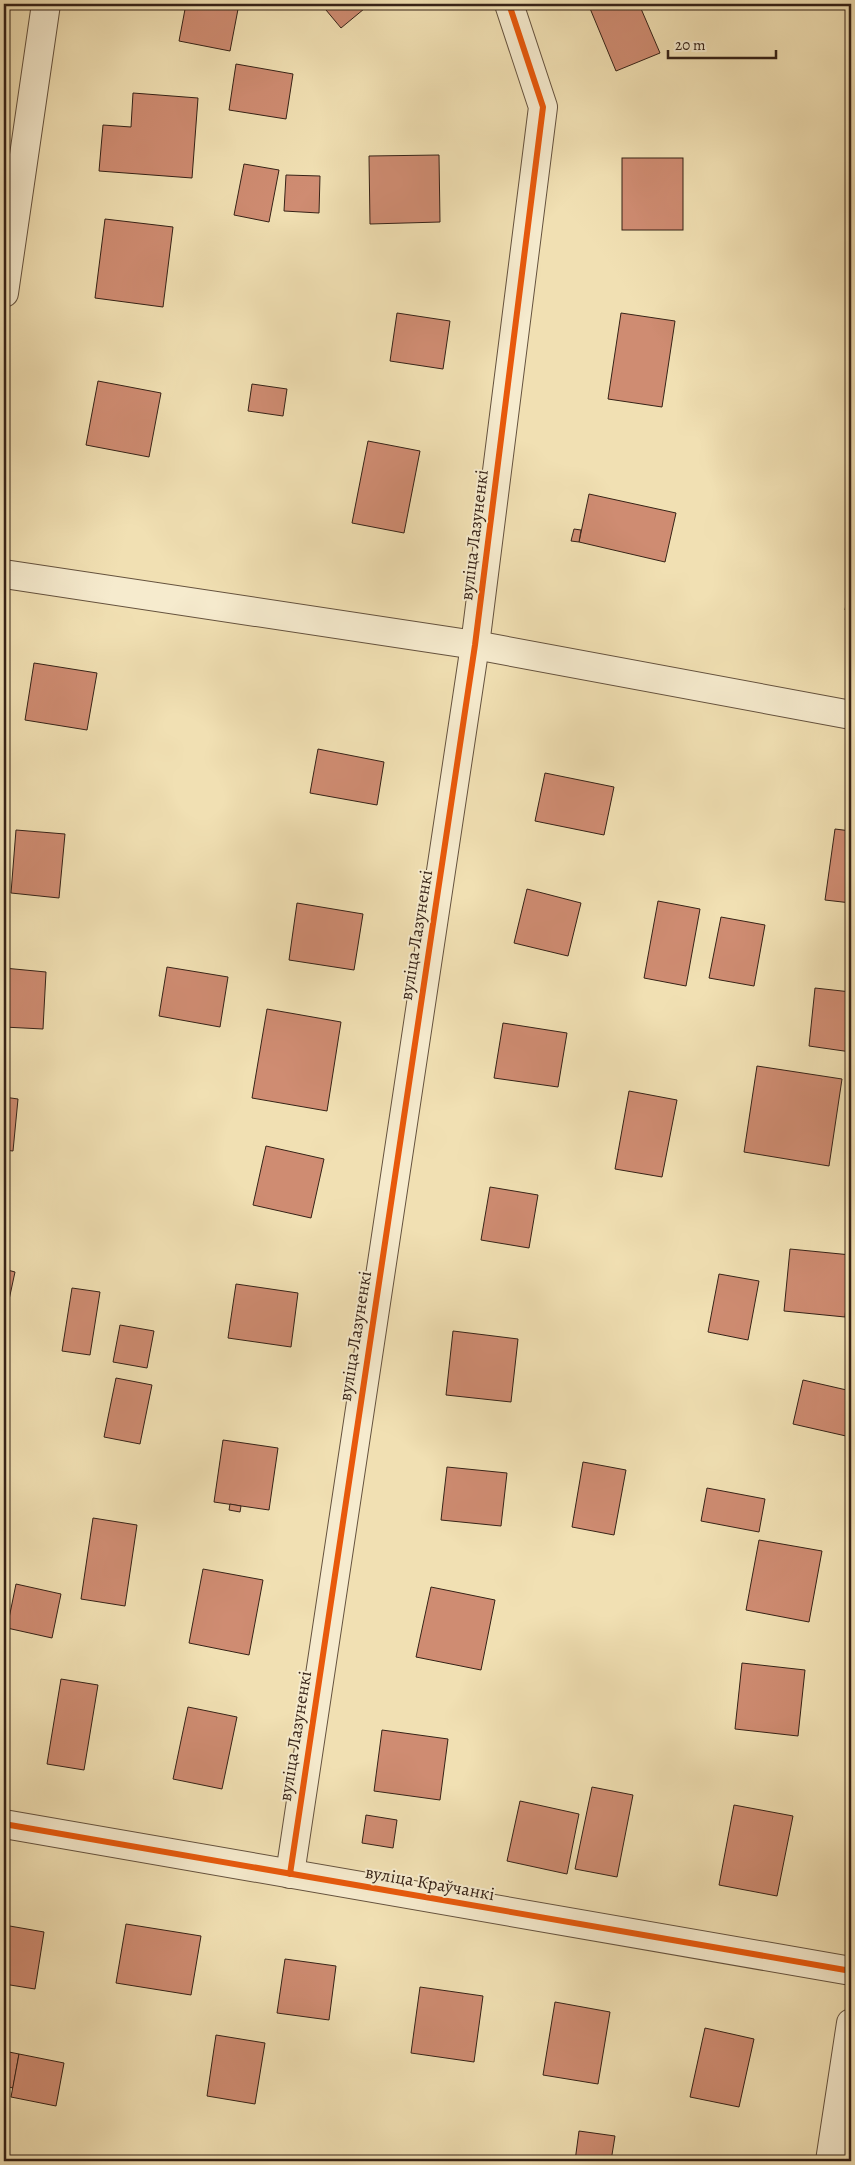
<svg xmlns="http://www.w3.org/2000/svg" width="855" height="2165" font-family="Alegreya,serif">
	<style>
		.building { fill: #cf8c72; stroke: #362217 }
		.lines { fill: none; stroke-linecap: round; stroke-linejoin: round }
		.street-casing { stroke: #65523e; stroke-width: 30 }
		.street { stroke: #f6ebce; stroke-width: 28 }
		.cycleway-casing { stroke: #f6ebce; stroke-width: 9 }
		.cycleway { stroke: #e8590c; stroke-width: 6 }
		.labels { text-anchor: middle; stroke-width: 4; stroke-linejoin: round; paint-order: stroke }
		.street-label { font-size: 18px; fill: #362217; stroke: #f6ebce }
	</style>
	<rect width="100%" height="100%" fill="#f1e0b3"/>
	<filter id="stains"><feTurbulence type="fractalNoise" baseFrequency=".004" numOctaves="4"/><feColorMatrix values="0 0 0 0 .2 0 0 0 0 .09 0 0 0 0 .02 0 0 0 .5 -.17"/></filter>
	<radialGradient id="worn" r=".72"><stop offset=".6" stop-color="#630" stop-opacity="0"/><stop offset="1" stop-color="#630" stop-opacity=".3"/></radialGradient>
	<g class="building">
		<path d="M 186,4 L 239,4 L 230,51 L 179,41 Z"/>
		<path d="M 321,4 L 370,4 L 341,28 Z"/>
		<path d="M 594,4 L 639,4 L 660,53 L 616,71 L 589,6 Z"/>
		<path d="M 236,64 L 293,74 L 286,119 L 229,110 Z"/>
		<path d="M 133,93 L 198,98 L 192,178 L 99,171 L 103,125 L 131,127 Z"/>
		<path d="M 439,155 L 440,222 L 370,224 L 369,156 Z"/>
		<rect x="622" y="158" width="61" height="72"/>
		<path d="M 244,164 L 279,170 L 269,222 L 234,215 Z"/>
		<path d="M 286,175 L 320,176 L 319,213 L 284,211 Z"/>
		<path d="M 105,219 L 173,227 L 163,307 L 95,298 Z"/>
		<path d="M 397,313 L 450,321 L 443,369 L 390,361 Z"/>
		<path d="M 621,313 L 675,321 L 662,407 L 608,399 Z"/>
		<path d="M 98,381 L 161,393 L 149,457 L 86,445 Z"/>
		<path d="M 252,384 L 287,389 L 283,416 L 248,411 Z"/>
		<path d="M 368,441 L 420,451 L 404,533 L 352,523 Z"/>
		<path d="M 589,494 L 676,513 L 665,562 L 579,542 Z"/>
		<path d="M 574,529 L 581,530 L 579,542 L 571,541 Z"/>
		<path d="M 851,575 L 851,611 L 845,610 Z"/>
		<path d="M 34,663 L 97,673 L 87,730 L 25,720 Z"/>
		<path d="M 318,749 L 384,762 L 377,805 L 310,793 Z"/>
		<path d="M 545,773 L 614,787 L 604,835 L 535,821 Z"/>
		<path d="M 835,829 L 851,831 L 851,903 L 825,900 Z"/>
		<path d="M 16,830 L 65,834 L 59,898 L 11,893 Z"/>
		<path d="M 527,889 L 581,903 L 568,956 L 514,943 Z"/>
		<path d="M 658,901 L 700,909 L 686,986 L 644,978 Z"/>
		<path d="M 297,903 L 363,914 L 354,970 L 289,960 Z"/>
		<path d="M 721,917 L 765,925 L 754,986 L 709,978 Z"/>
		<path d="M 167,967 L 228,977 L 220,1027 L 159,1016 Z"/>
		<path d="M 4,968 L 46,972 L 43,1029 L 4,1027 Z"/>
		<path d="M 815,988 L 851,992 L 851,1052 L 809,1046 Z"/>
		<path d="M 267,1009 L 341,1022 L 327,1111 L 252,1098 Z"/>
		<path d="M 503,1023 L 567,1033 L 558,1087 L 494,1078 Z"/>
		<path d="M 757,1066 L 842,1079 L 829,1166 L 744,1152 Z"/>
		<path d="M 629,1091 L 677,1100 L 662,1177 L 615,1169 Z"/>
		<path d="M 4,1097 L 18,1099 L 13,1151 L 4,1150 Z"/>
		<path d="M 266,1146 L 324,1159 L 311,1218 L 253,1205 Z"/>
		<path d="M 490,1187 L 538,1195 L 529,1248 L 481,1240 Z"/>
		<path d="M 790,1249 L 851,1255 L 845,1317 L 784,1311 Z"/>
		<path d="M 4,1269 L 15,1272 L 4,1323 Z"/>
		<path d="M 719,1274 L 759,1281 L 748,1340 L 708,1332 Z"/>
		<path d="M 236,1284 L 298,1293 L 291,1347 L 228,1338 Z"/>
		<path d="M 72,1288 L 100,1292 L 90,1355 L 62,1351 Z"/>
		<path d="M 120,1325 L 154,1331 L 147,1368 L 113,1362 Z"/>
		<path d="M 453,1331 L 518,1339 L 511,1402 L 446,1395 Z"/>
		<path d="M 116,1378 L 152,1385 L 140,1444 L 104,1437 Z"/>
		<path d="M 803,1380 L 851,1391 L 851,1413 L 846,1436 L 793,1424 Z"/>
		<path d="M 223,1440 L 278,1448 L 269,1510 L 214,1502 Z"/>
		<path d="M 583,1462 L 626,1470 L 614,1535 L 572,1527 Z"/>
		<path d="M 447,1467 L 507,1473 L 501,1526 L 441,1520 Z"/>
		<path d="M 707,1488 L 765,1499 L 759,1532 L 701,1521 Z"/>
		<path d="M 230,1504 L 241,1506 L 240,1512 L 229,1510 Z"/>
		<path d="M 93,1518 L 137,1525 L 125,1606 L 81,1599 Z"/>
		<path d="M 759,1540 L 822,1551 L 809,1622 L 746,1610 Z"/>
		<path d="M 203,1569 L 263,1580 L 249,1655 L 189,1643 Z"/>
		<path d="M 16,1584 L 61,1594 L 52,1638 L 7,1628 Z"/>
		<path d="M 431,1587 L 495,1600 L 481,1670 L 416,1657 Z"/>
		<path d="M 742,1663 L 805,1670 L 798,1736 L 735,1729 Z"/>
		<path d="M 61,1679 L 98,1685 L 84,1770 L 47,1764 Z"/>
		<path d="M 188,1707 L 237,1717 L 222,1789 L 173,1779 Z"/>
		<path d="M 382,1730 L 448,1739 L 440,1800 L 374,1791 Z"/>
		<path d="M 592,1787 L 633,1795 L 617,1877 L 575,1869 Z"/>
		<path d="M 520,1801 L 579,1814 L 567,1874 L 507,1861 Z"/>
		<path d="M 734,1805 L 793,1816 L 777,1896 L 719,1885 Z"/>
		<path d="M 366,1815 L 397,1820 L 393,1848 L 362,1843 Z"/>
		<path d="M 126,1924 L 201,1936 L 191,1995 L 116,1983 Z"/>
		<path d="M 4,1925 L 44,1932 L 35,1989 L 4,1984 Z"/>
		<path d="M 285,1959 L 336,1966 L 329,2020 L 277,2013 Z"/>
		<path d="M 420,1987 L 483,1996 L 474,2062 L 411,2053 Z"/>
		<path d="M 555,2002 L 610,2012 L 598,2084 L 543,2075 Z"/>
		<path d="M 705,2028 L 754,2039 L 739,2107 L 690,2097 Z"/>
		<path d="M 216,2035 L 265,2043 L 255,2104 L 207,2096 Z"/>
		<path d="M 4,2051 L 19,2054 L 13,2088 L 4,2086 Z"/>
		<path d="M 19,2054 L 64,2063 L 56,2106 L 11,2097 Z"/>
		<path d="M 579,2131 L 615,2136 L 611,2161 L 575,2161 Z"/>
	</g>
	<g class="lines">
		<g class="street-casing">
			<g id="street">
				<path d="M 4,293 L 46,4"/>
				<path d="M 4,574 L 475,645 L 851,715"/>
				<path d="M 4,1824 L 851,1971"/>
				<path d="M 290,1874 L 475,645 L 543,107 L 509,4"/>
				<path d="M 830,2161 L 851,2023"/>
			</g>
		</g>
		<use href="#street" class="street"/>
		<g class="cycleway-casing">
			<g id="cycleway">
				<path d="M 4,1824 L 851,1971"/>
				<path d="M 290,1874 L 475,645 L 543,107 L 509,4"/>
			</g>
		</g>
		<use href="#cycleway" class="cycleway"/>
	</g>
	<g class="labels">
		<g class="street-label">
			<text transform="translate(474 535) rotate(-83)" y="6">вуліца Лазуненкі</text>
			<text transform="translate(416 935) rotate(-81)" y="6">вуліца Лазуненкі</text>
			<text transform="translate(355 1336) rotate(-81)" y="6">вуліца Лазуненкі</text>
			<text transform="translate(295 1736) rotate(-81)" y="6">вуліца Лазуненкі</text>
			<text transform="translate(430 1883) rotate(10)" y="6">вуліца Краўчанкі</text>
		</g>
	</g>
	<rect width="855" height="2165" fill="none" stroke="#f1e0b3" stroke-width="20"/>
	<rect x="5" y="5" width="845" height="2155" fill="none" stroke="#362217" stroke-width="2.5"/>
	<rect x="10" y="10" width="835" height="2145" fill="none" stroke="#362217"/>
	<path d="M668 50v8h108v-8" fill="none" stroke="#362217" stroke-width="2.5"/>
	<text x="675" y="50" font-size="15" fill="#362217" stroke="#f6ebce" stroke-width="4" paint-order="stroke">20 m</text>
	<rect width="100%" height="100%" filter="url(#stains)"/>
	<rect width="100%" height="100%" fill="url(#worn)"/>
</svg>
